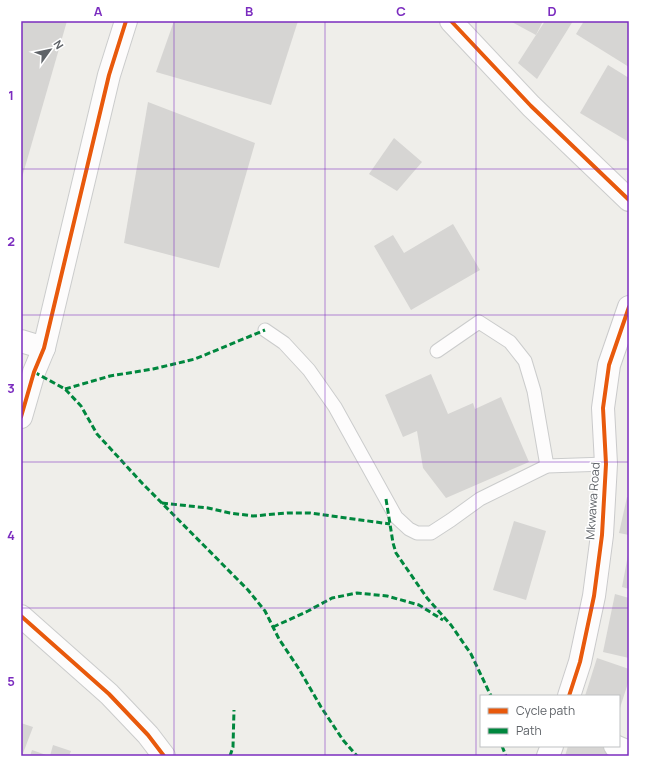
<svg xmlns="http://www.w3.org/2000/svg" width="650" height="777" font-family="Manrope,sans-serif">
	<style>
		.building { fill: #d6d5d3 }
		.lines { fill: none; stroke-linecap: round; stroke-linejoin: round }
		.lane-casing { stroke: #cbcccc; stroke-width: 15 }
		.street-casing { stroke: #cbcccc; stroke-width: 24 }
		.secondary-casing { stroke: #cacacb; stroke-width: 24 }
		.lane { stroke: #fdfcfc; stroke-width: 13 }
		.street { stroke: #fdfcfc; stroke-width: 22 }
		.secondary { stroke: #fdfcfc; stroke-width: 22 }
		.quiet { stroke: #00873e; stroke-width: 3; stroke-dasharray: 6 3; stroke-linecap: butt }
		.cycleway-casing { stroke: #fff; stroke-width: 6 }
		.cycleway { stroke: #e8590c; stroke-width: 4 }
		.grid { fill: none; stroke: #7b2cbf; stroke-width: 1; stroke-opacity: 0.55 }
		.labels { text-anchor: middle; stroke-width: 3; stroke-linejoin: round; paint-order: stroke }
		.street-label { font-size: 12px; fill: #5f6368; stroke: #fff }
		.neatline { fill: none; stroke: #7b2cbf; stroke-width: 1.5 }
		.grid-label { font-size: 13px; text-anchor: middle; font-weight: bold; fill: #7b2cbf }
	</style>
	<rect width="100%" height="100%" fill="#efeeea"/>
	<g class="building">
		<path d="M 21,21 L 67,21 L 21,181 Z"/>
		<path d="M 174,21 L 298,21 L 271,105 L 156,72 Z"/>
		<path d="M 510,21 L 543,21 L 536,35 Z"/>
		<path d="M 545,21 L 573,21 L 537,79 L 518,63 Z"/>
		<path d="M 584,21 L 629,21 L 629,67 L 576,34 Z"/>
		<path d="M 608,65 L 629,78 L 629,142 L 580,113 Z"/>
		<path d="M 148,102 L 255,143 L 219,268 L 124,243 Z"/>
		<path d="M 394,138 L 422,162 L 397,191 L 369,174 Z"/>
		<path d="M 453,224 L 480,270 L 411,310 L 374,246 L 393,235 L 404,253 Z"/>
		<path d="M 431,374 L 448,414 L 473,403 L 475,409 L 501,397 L 529,462 L 446,498 L 423,468 L 417,431 L 403,437 L 385,395 Z"/>
		<path d="M 627,497 L 629,498 L 629,535 L 619,533 Z"/>
		<path d="M 514,521 L 546,531 L 526,600 L 493,590 Z"/>
		<path d="M 628,555 L 629,555 L 629,589 L 622,587 Z"/>
		<path d="M 615,594 L 629,598 L 629,658 L 603,652 Z"/>
		<path d="M 597,658 L 629,669 L 629,680 L 619,711 L 619,696 L 585,696 Z"/>
		<path d="M 21,723 L 33,727 L 22,756 L 21,756 Z"/>
		<path d="M 53,745 L 71,751 L 69,756 L 50,756 Z"/>
		<path d="M 568,746 L 619,746 L 629,756 L 565,756 Z"/>
		<path d="M 32,750 L 49,756 L 30,756 Z"/>
	</g>
	<g class="lines">
		<g class="lane-casing">
			<g id="lane">
				<path d="M 265,330 L 284,343 L 309,370 L 335,407 L 396,517 L 409,529 L 417,533 L 431,533 L 451,520 L 480,499 L 547,466 L 606,464"/>
				<path d="M 437,351 L 479,322 L 510,342 L 525,361 L 534,391 L 547,466"/>
			</g>
		</g>
		<g class="street-casing">
			<g id="street">
				<path d="M 451,21 L 531,106 L 629,200"/>
				<path d="M 21,341 L 44,348"/>
				<path d="M 21,417 L 34,372 L 44,348 L 109,75 L 126,21"/>
				<path d="M 21,616 L 109,694 L 148,735 L 164,756"/>
				<path d="M 615,746 L 629,752"/>
			</g>
		</g>
		<g class="secondary-casing">
			<g id="secondary">
				<path d="M 569,696 L 580,662 L 594,596 L 602,535 L 606,464 L 603,408 L 609,365 L 629,307"/>
				<path d="M 548,756 L 552,746"/>
			</g>
		</g>
		<use href="#lane" class="lane"/>
		<use href="#street" class="street"/>
		<use href="#secondary" class="secondary"/>
		<g class="quiet">
			<path d="M 34,372 L 65,389 L 81,406 L 97,434 L 142,483 L 248,590 L 265,611 L 279,639 L 299,669 L 321,707 L 343,740 L 357,756"/>
			<path d="M 65,389 L 110,376 L 153,369 L 195,359 L 265,330"/>
			<path d="M 386,499 L 393,543 L 396,553 L 427,598 L 451,625 L 471,654 L 491,696"/>
			<path d="M 162,503 L 208,508 L 230,513 L 253,516 L 287,513 L 310,513 L 390,524"/>
			<path d="M 273,627 L 308,611 L 332,598 L 357,593 L 387,596 L 419,605 L 443,620"/>
			<path d="M 502,746 L 506,756"/>
			<path d="M 230,756 L 233,747 L 234,710"/>
		</g>
		<g class="cycleway-casing">
			<g id="cycleway">
				<path d="M 451,21 L 531,106 L 629,200"/>
				<path d="M 21,417 L 34,372 L 44,348 L 109,75 L 126,21"/>
				<path d="M 21,616 L 109,694 L 148,735 L 164,756"/>
				<path d="M 569,696 L 580,662 L 594,596 L 602,535 L 606,464 L 603,408 L 609,365 L 629,307"/>
			</g>
		</g>
		<use href="#cycleway" class="cycleway"/>
	</g>
	<path class="grid" d="M 174,21 L 174,756M 325,21 L 325,756M 476,21 L 476,756M 21,169 L 629,169M 21,315 L 629,315M 21,462 L 629,462M 21,608 L 629,608"/>
	<g class="labels">
		<g class="street-label">
			<text transform="translate(593 501) rotate(-86)" y="4">Mkwawa Road</text>
		</g>
	</g>
	<rect width="650" height="777" fill="none" stroke="#ffffff" stroke-width="44"/>
	<rect x="480" y="695" width="140" height="52" fill="#ffffff" stroke="#bfc1c3"/>
	<rect x="488" y="708" width="20" height="6" fill="#e8590c" stroke="#bfc1c3"/>
	<text x="516" y="715" font-size="12" fill="#5f6368">Cycle path</text>
	<rect x="488" y="728" width="20" height="6" fill="#00873e" stroke="#bfc1c3"/>
	<text x="516" y="735" font-size="12" fill="#5f6368">Path</text>
	<g transform="translate(50 50) rotate(57)" stroke="#ffffff" stroke-width="3" paint-order="stroke">
	<path d="M0-3L7 15L0 10L-7 15Z" fill="#5f6368"/>
	<text y="-6" font-size="11" font-weight="bold" text-anchor="middle" fill="#5f6368">N</text>
	</g>
	<rect x="22" y="22" width="606" height="733" class="neatline"/>
	<g class="grid-label">
		<text x="98" y="16">A</text>
		<text x="249" y="16">B</text>
		<text x="401" y="16">C</text>
		<text x="552" y="16">D</text>
		<text x="11" y="100">1</text>
		<text x="11" y="246">2</text>
		<text x="11" y="393">3</text>
		<text x="11" y="540">4</text>
		<text x="11" y="686">5</text>
	</g>
</svg>
